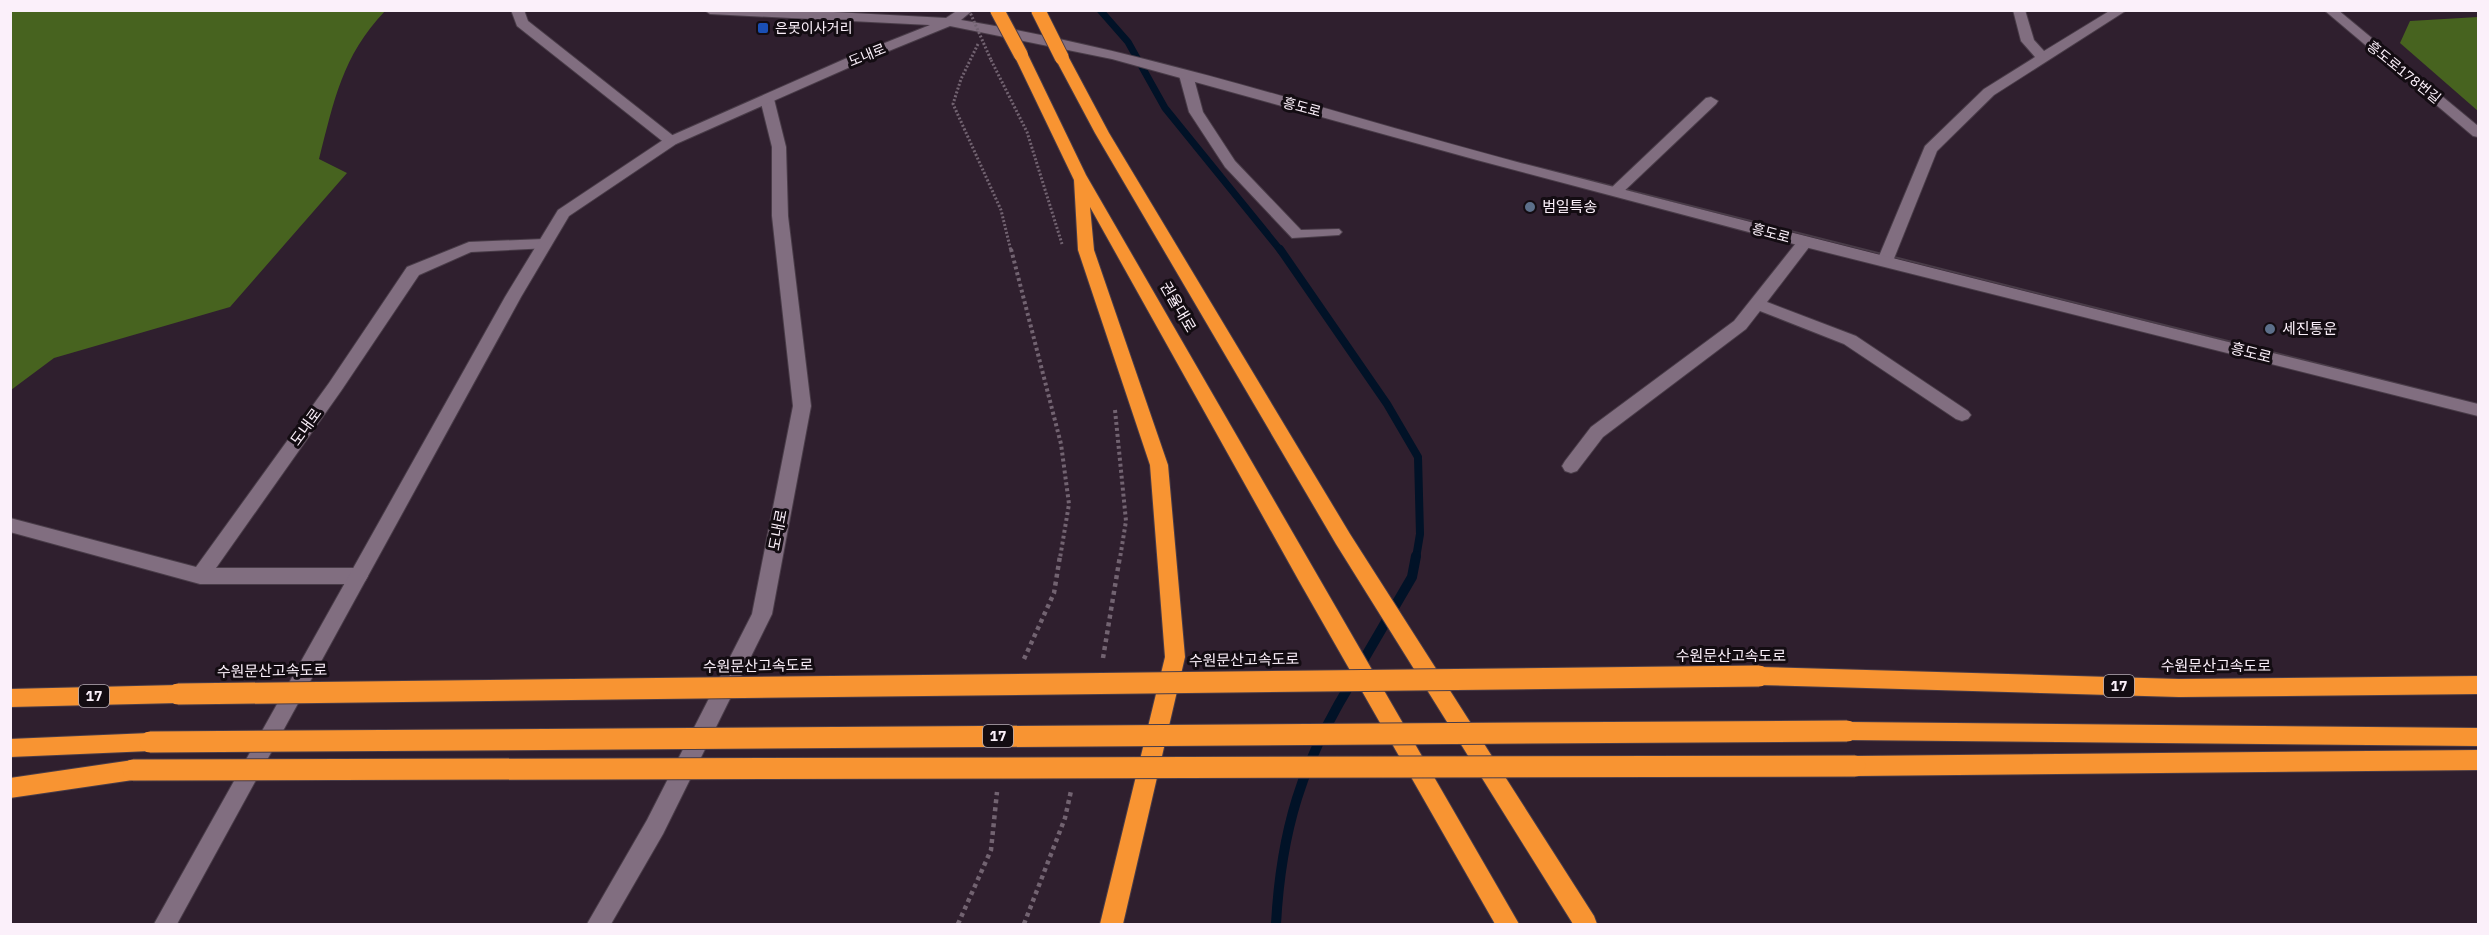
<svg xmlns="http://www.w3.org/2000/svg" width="2489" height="935" font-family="'IBM Plex Sans','Noto Sans KR',sans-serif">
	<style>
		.forest { fill: #47631f }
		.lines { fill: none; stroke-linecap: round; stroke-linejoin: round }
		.stream-far2 { stroke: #011227; stroke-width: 7 }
		.stream-far1 { stroke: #011227; stroke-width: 8 }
		.stream { stroke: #011227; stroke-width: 10 }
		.street-casing { stroke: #493c48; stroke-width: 2 }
		.secondary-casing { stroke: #493c48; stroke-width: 2 }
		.highway-casing { stroke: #493c48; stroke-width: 2 }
		.path-far2 { stroke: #726371; stroke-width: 3; stroke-dasharray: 2 2; stroke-linecap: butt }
		.path-far1 { stroke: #726371; stroke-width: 4; stroke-dasharray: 3 3; stroke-linecap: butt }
		.path { stroke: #726371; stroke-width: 4.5; stroke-dasharray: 4 4; stroke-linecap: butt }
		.street { fill: #816e80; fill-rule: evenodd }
		.secondary { fill: #816e80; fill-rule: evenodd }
		.highway { fill: #f89432; fill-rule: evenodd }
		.highway-bridge-far1-casing { stroke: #493c48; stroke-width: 16; stroke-linecap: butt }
		.highway-bridge-casing { stroke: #493c48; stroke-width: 23; stroke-linecap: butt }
		.path-bridge { stroke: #726371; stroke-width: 3; stroke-dasharray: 2 2; stroke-linecap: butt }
		.highway-bridge-far1 { stroke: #f89432; stroke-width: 14 }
		.highway-bridge { stroke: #f89432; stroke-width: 21 }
		.transit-dot { fill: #1a4fb4; stroke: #130c12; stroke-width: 2 }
		.service-dot { fill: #5c6f8a; stroke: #130c12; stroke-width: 2 }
		.labels { text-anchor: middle; stroke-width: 6; stroke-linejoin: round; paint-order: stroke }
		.far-poi-label { font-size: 14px; fill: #fbf0fa; stroke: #130c12; text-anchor: start }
		.far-street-label { font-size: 14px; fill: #fbf0fa; stroke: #130c12 }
		.shield { fill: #130c12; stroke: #b5acb4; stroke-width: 1.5 }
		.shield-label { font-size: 14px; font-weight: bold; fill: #fbf0fa }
		.poi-label { font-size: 15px; fill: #fbf0fa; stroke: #130c12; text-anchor: start }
		.street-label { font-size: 15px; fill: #fbf0fa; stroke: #130c12 }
	</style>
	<rect width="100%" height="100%" fill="#2f1f2e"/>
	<g class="forest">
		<path d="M 11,10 L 385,11 C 342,56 334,101 319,159 L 347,173 L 230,307 L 54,358 L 11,390 Z"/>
		<path d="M 2478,17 L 2478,111 L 2400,43 L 2410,21 Z"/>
	</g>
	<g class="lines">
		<path class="stream-far2" d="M 1100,10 L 1128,42 L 1165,108 L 1281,251"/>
		<path class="stream-far1" d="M 1280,249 L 1387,404 L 1418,457 L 1420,534 L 1416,558"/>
		<g class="stream">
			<path d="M 1360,666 L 1412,577 L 1416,556"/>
			<path d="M 1276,924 C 1281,830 1302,763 1351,683"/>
		</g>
		<g class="street-casing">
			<g id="street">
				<path d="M 511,10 L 524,10 L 528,21 L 676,138 L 678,141 L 676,144 L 666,144 L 517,26 Z"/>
				<path d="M 2013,10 L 2025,10 L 2034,40 L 2044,51 L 2111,10 L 2127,10 L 1994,95 L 1937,151 L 1893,261 L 1885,266 L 1879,265 L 1877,261 L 1925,146 L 1984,89 L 2035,57 L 2021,41 Z"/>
				<path d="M 2324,10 L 2338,10 L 2478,126 L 2478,137 L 2473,136 Z"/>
				<path d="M 1186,71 L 1193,75 L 1203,112 L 1235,161 L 1301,230 L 1339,229 L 1342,232 L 1339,235 L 1292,238 L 1225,167 L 1189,112 L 1179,75 Z"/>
				<path d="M 767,95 L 774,99 L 786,147 L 788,216 L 811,406 L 772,614 L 663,834 L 611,924 L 587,924 L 647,820 L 752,614 L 793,406 L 772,216 L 772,147 L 760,99 Z"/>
				<path d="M 1711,97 L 1718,101 L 1716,104 L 1620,195 L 1610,195 L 1608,192 L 1610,189 L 1706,98 Z"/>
				<path d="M 1805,237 L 1813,242 L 1767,302 L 1856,336 L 1968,411 L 1971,415 L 1968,419 L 1962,421 L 1956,419 L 1844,344 L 1760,311 L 1746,329 L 1603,437 L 1577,471 L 1571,473 L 1565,471 L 1562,466 L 1565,461 L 1591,427 L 1734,321 L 1800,238 Z"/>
				<path d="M 544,239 L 552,244 L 549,248 L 471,252 L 419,275 L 341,391 L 216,568 L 358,568 L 365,571 L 368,576 L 365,581 L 358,584 L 200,584 L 10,532 L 10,518 L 196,567 L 329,383 L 407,267 L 469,242 Z"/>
			</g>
		</g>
		<g class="secondary-casing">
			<path id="secondary" d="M 704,10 L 796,10 L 946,18 L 958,10 L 973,10 L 961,20 C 1149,51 1332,113 1517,162 C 1836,245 2157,324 2478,404 L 2478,416 L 1805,247 L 1477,160 L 1112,59 L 950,26 L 857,64 L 676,144 L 569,216 L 521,297 L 177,924 L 154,924 L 505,297 L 558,210 L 666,138 L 847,58 L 930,25 L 710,14 Z"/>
		</g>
		<g class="highway-casing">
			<g id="highway">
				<path d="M 1021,51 L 1028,55 L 1086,175 L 1519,924 L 1495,924 L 1299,581 L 1090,207 L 1094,250 L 1168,465 L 1185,657 L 1123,924 L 1100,924 L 1165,657 L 1150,465 L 1078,250 L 1074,180 L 1014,55 Z"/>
				<path d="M 1062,54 L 1069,58 L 1109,133 L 1350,534 L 1594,916 L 1597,924 L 1573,924 L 1336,544 L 1095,133 L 1055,58 Z"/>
				<path d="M 1759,667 L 2179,679 L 2478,676 L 2478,694 L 2179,697 L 1759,685 L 1752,682 L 1749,676 L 1752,670 Z"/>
				<path d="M 178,685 L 185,688 L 188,694 L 185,700 L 178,703 L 10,707 L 10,689 Z"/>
				<path d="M 1847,722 L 2478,728 L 2478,746 L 1847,740 L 1840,738 L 1836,731 L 1840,724 Z"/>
				<path d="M 150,733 L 157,735 L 161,742 L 157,749 L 150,751 L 10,757 L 10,739 Z"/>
				<path d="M 2478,750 L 2478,770 L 1855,776 L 1847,773 L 1844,766 L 1847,759 L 1855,756 Z"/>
				<path d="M 133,760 L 141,763 L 144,770 L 141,777 L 133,780 L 10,798 L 10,778 Z"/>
			</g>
		</g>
		<g class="path-far2">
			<path d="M 978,44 L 961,79 L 953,104 L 1001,210 L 1011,251"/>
			<path d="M 991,60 L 1027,132 L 1062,244"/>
		</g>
		<g class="path-far1">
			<path d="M 1011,249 L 1061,444 L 1069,504 L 1060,558"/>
			<path d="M 1115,410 L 1126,521 L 1120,558"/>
		</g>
		<g class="path">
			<path d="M 1103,658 L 1120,556"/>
			<path d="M 1024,659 L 1054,593 L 1060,556"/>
			<path d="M 958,924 L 991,850 L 997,792"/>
			<path d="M 1024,924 L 1065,818 L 1071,791"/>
		</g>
		<use href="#street" class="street"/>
		<use href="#secondary" class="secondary"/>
		<use href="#highway" class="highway"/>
		<g class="highway-bridge-far1-casing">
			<g id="highway-bridge-far1">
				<path d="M 997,10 L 1021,55"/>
				<path d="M 1038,10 L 1062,58"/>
			</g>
		</g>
		<g class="highway-bridge-casing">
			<g id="highway-bridge">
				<path d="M 178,694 L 1759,676"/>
				<path d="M 150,742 L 1847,731"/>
				<path d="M 133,770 L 1855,766"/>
			</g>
		</g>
		<path class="path-bridge" d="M 969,10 L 991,60"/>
		<use href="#highway-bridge-far1" class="highway-bridge-far1"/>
		<use href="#highway-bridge" class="highway-bridge"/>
	</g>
	<rect class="transit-dot" x="757" y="22" width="12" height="12" rx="3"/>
	<g class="service-dot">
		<circle cx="1530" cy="207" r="6"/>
		<circle cx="2270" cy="329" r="6"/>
	</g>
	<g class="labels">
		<g class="far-poi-label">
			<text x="775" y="33">은못이사거리</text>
		</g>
		<g class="far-street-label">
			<text transform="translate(867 55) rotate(-22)" y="5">도내로</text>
			<text transform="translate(2404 72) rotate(39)" y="5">흥도로178번길</text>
			<text transform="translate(1302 107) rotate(15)" y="5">흥도로</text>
			<text transform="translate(1771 233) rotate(15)" y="5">흥도로</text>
		</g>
		<g class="shield">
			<rect x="2104" y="675" width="30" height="22" rx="4.5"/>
			<rect x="79" y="685" width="30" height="22" rx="4.5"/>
			<rect x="983" y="725" width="30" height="22" rx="4.5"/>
		</g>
		<g class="shield-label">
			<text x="2119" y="691">17</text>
			<text x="94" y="701">17</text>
			<text x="998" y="741">17</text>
		</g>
		<g class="poi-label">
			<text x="1542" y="212">범일특송</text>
			<text x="2282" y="334">세진통운</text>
		</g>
		<g class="street-label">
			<text transform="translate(1178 307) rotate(60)" y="5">권율대로</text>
			<text transform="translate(2251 353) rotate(14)" y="5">흥도로</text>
			<text transform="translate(306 427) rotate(-54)" y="5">도내로</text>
			<text transform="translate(778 530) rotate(-79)" y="5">도내로</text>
			<text x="1731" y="661">수원문산고속도로</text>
			<text transform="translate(1244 660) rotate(-1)" y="5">수원문산고속도로</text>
			<text transform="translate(758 666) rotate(-1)" y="5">수원문산고속도로</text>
			<text x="2216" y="671">수원문산고속도로</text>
			<text transform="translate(272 671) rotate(-1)" y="5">수원문산고속도로</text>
		</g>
	</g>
	<rect width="2489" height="935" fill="none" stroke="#fbf0fa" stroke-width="24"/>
</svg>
